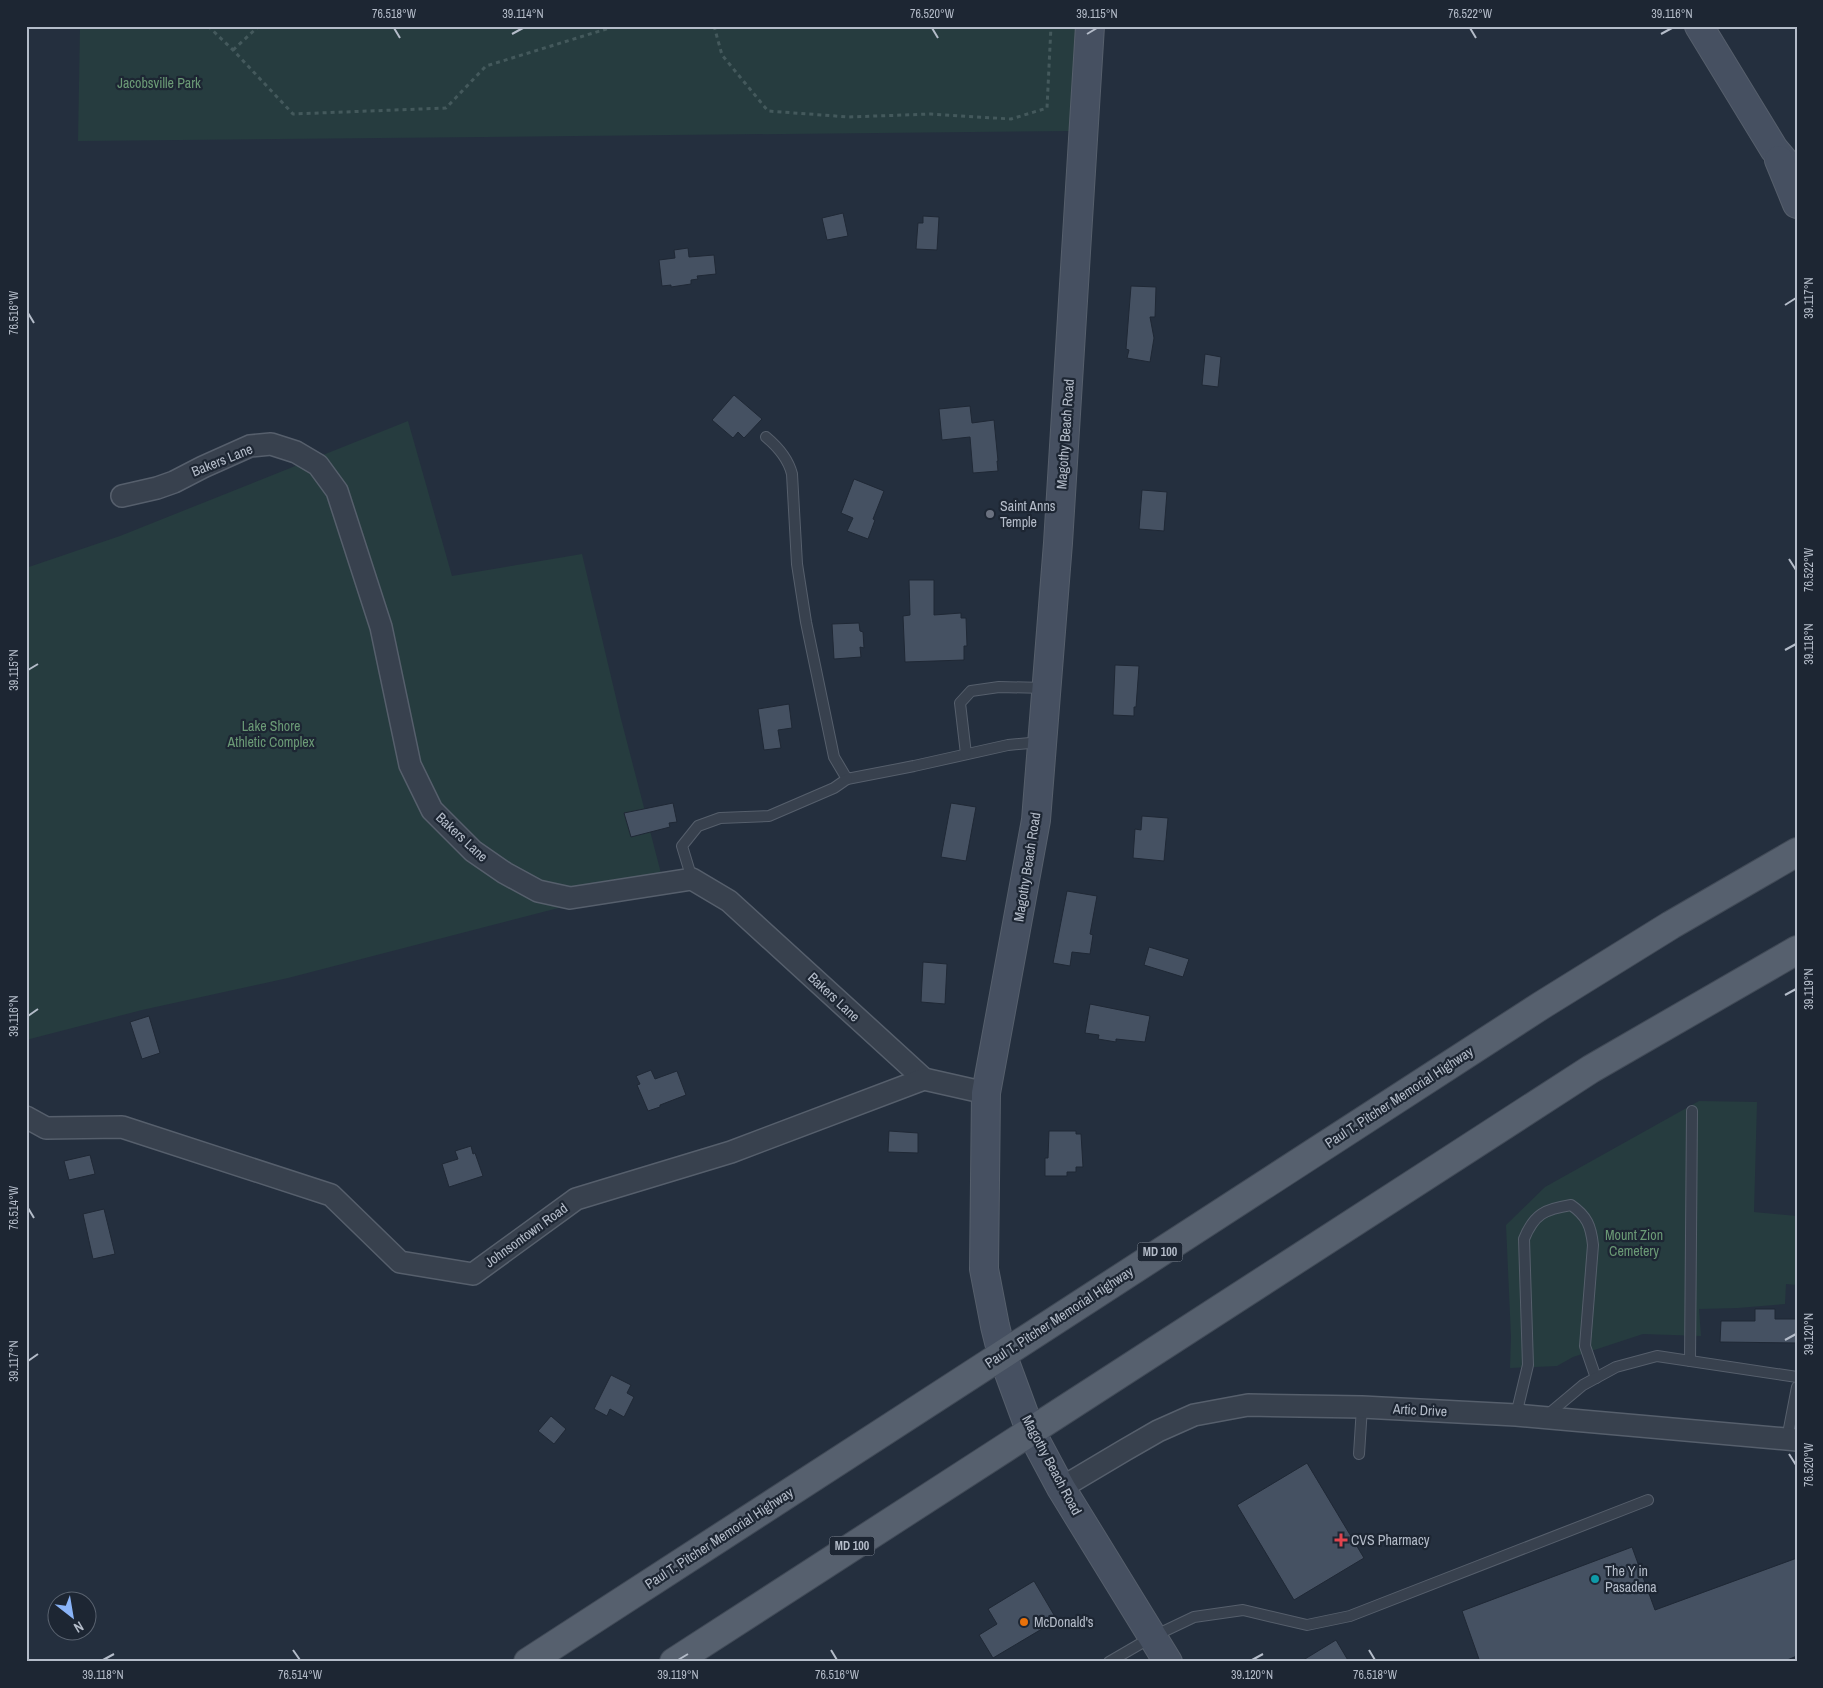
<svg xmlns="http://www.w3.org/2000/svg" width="1823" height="1688" font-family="'Archivo Narrow',sans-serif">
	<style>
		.green { fill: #263c3f }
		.building { fill: #455162; stroke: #1f2835 }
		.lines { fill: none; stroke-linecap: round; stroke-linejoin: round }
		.lane-casing { stroke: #565f6c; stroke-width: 12 }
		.street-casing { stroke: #565f6c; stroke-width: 24 }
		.secondary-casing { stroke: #565f6c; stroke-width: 30 }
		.primary-casing { stroke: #414a57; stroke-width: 30 }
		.path { stroke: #44595c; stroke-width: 3; stroke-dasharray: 4 4; stroke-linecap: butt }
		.lane { stroke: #38414e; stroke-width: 10 }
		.street { stroke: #38414e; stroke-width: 21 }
		.secondary { stroke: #465061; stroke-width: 28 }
		.primary { stroke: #56606e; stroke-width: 28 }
		.ticks { fill: none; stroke: #b4bcc9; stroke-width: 2 }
		.worship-dot { fill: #6b7280; stroke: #1d2633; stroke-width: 2 }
		.health-dot { fill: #e0444e; stroke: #1d2633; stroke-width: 2 }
		.culture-dot { fill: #0f9aa8; stroke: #1d2633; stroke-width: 2 }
		.food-dot { fill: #e8710a; stroke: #1d2633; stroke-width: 2 }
		.labels { text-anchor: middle; stroke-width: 4.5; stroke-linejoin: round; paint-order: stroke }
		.shield { fill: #1d2633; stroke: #878f9c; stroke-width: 1 }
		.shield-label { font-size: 12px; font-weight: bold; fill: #b4bcc9 }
		.park-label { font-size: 14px; fill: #6b9a76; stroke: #1d2633 }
		.street-label { font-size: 14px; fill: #b4bcc9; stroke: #1d2633 }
		.poi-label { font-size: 14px; fill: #b4bcc9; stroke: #1d2633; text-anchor: start }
		.neatline { fill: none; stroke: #b4bcc9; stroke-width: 2 }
		.ticks-label { font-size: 12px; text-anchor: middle; fill: #b4bcc9 }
	</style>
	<rect width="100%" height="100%" fill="#242f3e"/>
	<g class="green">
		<path d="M 80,26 L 1077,26 L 1074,131 L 78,141 Z"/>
		<path d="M 408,421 L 452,576 L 582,554 L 621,719 L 663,881 L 288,978 L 142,1010 L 26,1040 L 26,568 L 120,536 Z"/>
		<path d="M 1699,1101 L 1757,1102 L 1754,1212 L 1797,1216 L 1797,1285 L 1786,1284 L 1785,1304 L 1738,1308 L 1699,1309 L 1701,1336 L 1643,1334 L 1573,1357 L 1557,1366 L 1510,1368 L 1511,1337 L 1506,1225 L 1545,1187 Z"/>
	</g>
	<g class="building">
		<path d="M 843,213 L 848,236 L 827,240 L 822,218 Z"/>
		<path d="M 923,216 L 939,217 L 937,250 L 916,249 L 918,223 L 923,223 Z"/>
		<path d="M 688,248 L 689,257 L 714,255 L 716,274 L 697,276 L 698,279 L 691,280 L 691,284 L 671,287 L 671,285 L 662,286 L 659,260 L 675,258 L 674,250 Z"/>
		<path d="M 1131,286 L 1156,287 L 1155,317 L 1150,317 L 1154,338 L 1150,362 L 1127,358 L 1129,350 L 1126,349 Z"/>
		<path d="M 1205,354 L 1221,357 L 1218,387 L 1202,385 Z"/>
		<path d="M 734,395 L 762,419 L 744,438 L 738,432 L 733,438 L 712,420 Z"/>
		<path d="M 970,406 L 972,423 L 994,420 L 998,461 L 997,461 L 998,471 L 973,473 L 970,437 L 942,440 L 939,409 Z"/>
		<path d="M 854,479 L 884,491 L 873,519 L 875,520 L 868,539 L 847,531 L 853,518 L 841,513 Z"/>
		<path d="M 1142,490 L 1167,492 L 1164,531 L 1139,529 Z"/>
		<path d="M 909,580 L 934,580 L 934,615 L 961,613 L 961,618 L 966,618 L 967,646 L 964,646 L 964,660 L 905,662 L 903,616 L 910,615 Z"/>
		<path d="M 859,623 L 860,631 L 863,632 L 864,648 L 860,647 L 861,657 L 834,659 L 832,624 Z"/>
		<path d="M 1115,665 L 1139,666 L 1136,707 L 1134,707 L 1134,716 L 1113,715 Z"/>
		<path d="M 789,704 L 792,728 L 778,730 L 781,748 L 764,750 L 758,709 Z"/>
		<path d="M 673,803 L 677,822 L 669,823 L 670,827 L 631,837 L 624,813 Z"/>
		<path d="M 951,803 L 976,807 L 966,861 L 941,857 Z"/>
		<path d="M 1142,816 L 1168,818 L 1164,861 L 1133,858 L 1135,829 L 1141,830 Z"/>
		<path d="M 1067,891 L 1097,896 L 1090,934 L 1093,935 L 1090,954 L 1072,952 L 1070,966 L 1053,963 Z"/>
		<path d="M 1149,947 L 1189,959 L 1183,977 L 1144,965 Z"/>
		<path d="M 923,962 L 947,964 L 945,1004 L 921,1002 Z"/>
		<path d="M 1090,1004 L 1150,1016 L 1145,1042 L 1116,1039 L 1116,1042 L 1098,1039 L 1099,1035 L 1085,1033 Z"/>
		<path d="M 149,1016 L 160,1053 L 142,1059 L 130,1022 Z"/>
		<path d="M 651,1070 L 655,1079 L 677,1071 L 686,1095 L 660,1105 L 660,1107 L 648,1111 L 637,1085 L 640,1084 L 636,1076 Z"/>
		<path d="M 889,1131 L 918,1133 L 918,1153 L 888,1152 Z"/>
		<path d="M 1049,1131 L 1076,1131 L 1076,1134 L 1081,1134 L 1083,1167 L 1076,1167 L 1076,1172 L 1067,1172 L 1067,1176 L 1045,1176 L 1045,1158 L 1048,1158 Z"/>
		<path d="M 471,1146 L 473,1154 L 475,1153 L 483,1176 L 449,1187 L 442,1164 L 458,1159 L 455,1151 Z"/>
		<path d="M 90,1155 L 95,1174 L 69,1180 L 64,1161 Z"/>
		<path d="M 104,1209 L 115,1254 L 93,1259 L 83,1214 Z"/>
		<path d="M 1755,1309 L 1775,1309 L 1775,1319 L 1797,1319 L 1797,1343 L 1720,1342 L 1721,1321 L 1755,1321 Z"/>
		<path d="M 611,1375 L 631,1385 L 627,1393 L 634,1397 L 624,1417 L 610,1409 L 607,1416 L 594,1409 Z"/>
		<path d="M 551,1416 L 566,1429 L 554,1444 L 538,1431 Z"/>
		<path d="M 1307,1463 L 1364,1558 L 1294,1600 L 1237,1505 Z"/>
		<path d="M 1632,1547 L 1655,1610 L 1797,1558 L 1797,1656 L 1782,1662 L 1480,1662 L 1462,1611 Z"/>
		<path d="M 1034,1581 L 1057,1620 L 993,1658 L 979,1635 L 997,1624 L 988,1609 Z"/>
		<path d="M 1336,1640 L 1349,1662 L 1300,1662 Z"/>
	</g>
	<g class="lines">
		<g class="lane-casing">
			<g id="lane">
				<path d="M 766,437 C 778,447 788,458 792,474 L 797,564 L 806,622 L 834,757 L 847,779 L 914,766 L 1008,745 L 1041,742"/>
				<path d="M 966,754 L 960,703 L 971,691 L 999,687 L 1045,688"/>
				<path d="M 692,879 L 682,846 L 698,826 L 720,818 L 769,816 L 834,788 L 847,779"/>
				<path d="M 1690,1361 L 1692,1111"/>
				<path d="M 1516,1415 L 1528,1365 L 1524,1239 C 1534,1214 1545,1209 1571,1205 C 1587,1216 1591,1226 1593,1245 L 1585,1346 L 1596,1378"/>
				<path d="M 1546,1416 L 1583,1385 L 1616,1367 L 1657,1356 L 1797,1377"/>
				<path d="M 1787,1439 L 1797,1387"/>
				<path d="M 1359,1454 L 1362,1407"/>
				<path d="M 1109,1662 L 1152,1637 L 1194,1617 L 1243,1610 L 1307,1625 L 1350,1616 L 1648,1500"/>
			</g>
		</g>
		<g class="street-casing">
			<g id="street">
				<path d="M 122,496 L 157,488 L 174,482 L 203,467 L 250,446 L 271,444 L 296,452 L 318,465 L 337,491 L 381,627 L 410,765 L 432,810 L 473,851 L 505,873 L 538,891 L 570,898 L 692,879 L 729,901 L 924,1079"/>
				<path d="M 26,1117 L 46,1128 L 122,1127 L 331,1195 L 400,1262 L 473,1274 L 576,1199 L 731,1152 L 924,1079 L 986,1093"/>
				<path d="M 1061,1488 L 1125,1450 L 1158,1431 L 1194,1415 L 1248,1405 L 1362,1407 L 1516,1415 L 1797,1440"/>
			</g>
		</g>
		<g class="secondary-casing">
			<g id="secondary">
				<path d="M 1090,26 L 1058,543 L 1036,820 L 986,1093 L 984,1269 L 995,1326 L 1002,1354 L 1030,1430 L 1061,1488 L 1168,1662"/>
				<path d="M 1699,26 L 1774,149 L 1797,176"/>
				<path d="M 1779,160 L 1797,204"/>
			</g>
		</g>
		<g class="primary-casing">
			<g id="primary">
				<path d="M 528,1662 L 1542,1005 L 1671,925 L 1797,852"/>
				<path d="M 674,1662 L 1591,1069 L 1797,950"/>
			</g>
		</g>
		<g class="path">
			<path d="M 208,26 L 233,50 L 293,114 L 446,108 L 486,66 L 616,26"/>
			<path d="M 714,26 L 722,55 L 768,111 L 849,117 L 931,114 L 1011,119 L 1047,108 L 1051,26"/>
			<path d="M 233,50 L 259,26"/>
		</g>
		<use href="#lane" class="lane"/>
		<use href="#street" class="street"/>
		<use href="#secondary" class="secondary"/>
		<use href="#primary" class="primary"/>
	</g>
	<path class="ticks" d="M 394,28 L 400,38M 932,28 L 938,38M 1470,28 L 1476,38M 512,34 L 523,28M 1087,34 L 1097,28M 1661,34 L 1672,28M 1785,305 L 1796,298M 28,313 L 34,323M 1789,559 L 1796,570M 1785,650 L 1796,644M 28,670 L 38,664M 1785,995 L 1796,989M 28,1016 L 38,1009M 28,1208 L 34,1218M 1785,1340 L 1796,1334M 28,1361 L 38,1354M 1789,1454 L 1796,1465M 293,1650 L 300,1660M 831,1650 L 837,1660M 1369,1650 L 1375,1660M 103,1660 L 114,1654M 678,1660 L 688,1654M 1252,1660 L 1263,1654"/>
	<circle class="worship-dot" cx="990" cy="514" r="5"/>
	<path class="health-dot" d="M1338.5 1532.5h5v5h5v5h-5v5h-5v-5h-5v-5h5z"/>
	<circle class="culture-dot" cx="1595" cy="1579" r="5"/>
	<circle class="food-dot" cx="1024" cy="1622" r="5"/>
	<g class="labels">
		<g class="shield">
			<rect x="1137.5" y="1242.5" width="45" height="19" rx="4"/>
			<rect x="829.5" y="1536.5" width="45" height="19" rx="4"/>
		</g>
		<g class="shield-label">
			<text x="1160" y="1256">MD 100</text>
			<text x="852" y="1550">MD 100</text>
		</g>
		<g class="park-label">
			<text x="159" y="88">Jacobsville Park</text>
			<text x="271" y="731">Lake Shore<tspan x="271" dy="16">Athletic Complex</tspan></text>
			<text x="1634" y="1240">Mount Zion<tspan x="1634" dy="16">Cemetery</tspan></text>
		</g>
		<g class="street-label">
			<text transform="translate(1065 434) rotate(-86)" y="5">Magothy Beach Road</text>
			<text transform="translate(222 460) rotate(-22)" y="5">Bakers Lane</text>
			<text transform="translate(462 837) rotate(43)" y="5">Bakers Lane</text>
			<text transform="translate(1027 867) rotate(-81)" y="5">Magothy Beach Road</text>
			<text transform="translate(834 997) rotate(43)" y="5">Bakers Lane</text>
			<text transform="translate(1399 1097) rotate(-33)" y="5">Paul T. Pitcher Memorial Highway</text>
			<text transform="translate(526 1235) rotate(-36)" y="5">Johnsontown Road</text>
			<text transform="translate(1059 1317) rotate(-33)" y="5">Paul T. Pitcher Memorial Highway</text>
			<text transform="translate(1420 1410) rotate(3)" y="5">Artic Drive</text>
			<text transform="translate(1052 1465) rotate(62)" y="5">Magothy Beach Road</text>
			<text transform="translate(719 1538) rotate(-33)" y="5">Paul T. Pitcher Memorial Highway</text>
		</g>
		<g class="poi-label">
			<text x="1000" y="511">Saint Anns<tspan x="1000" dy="16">Temple</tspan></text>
			<text x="1351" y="1545">CVS Pharmacy</text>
			<text x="1605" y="1576">The Y in<tspan x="1605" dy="16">Pasadena</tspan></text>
			<text x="1034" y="1627">McDonald's</text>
		</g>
	</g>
	<rect width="1823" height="1688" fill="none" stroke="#1d2633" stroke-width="55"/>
	<g transform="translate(72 1616) rotate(149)"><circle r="24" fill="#1d2633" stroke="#59626f"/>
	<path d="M0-4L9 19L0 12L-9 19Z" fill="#8ab4f8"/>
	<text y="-8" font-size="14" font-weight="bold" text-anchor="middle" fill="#b4bcc9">N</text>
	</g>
	<rect x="28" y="28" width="1768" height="1632" class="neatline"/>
	<g class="ticks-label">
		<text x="394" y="18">76.518°W</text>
		<text x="523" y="18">39.114°N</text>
		<text x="932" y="18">76.520°W</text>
		<text x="1097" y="18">39.115°N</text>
		<text x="1470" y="18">76.522°W</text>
		<text x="1672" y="18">39.116°N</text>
		<text transform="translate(1809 298) rotate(-90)" y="4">39.117°N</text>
		<text transform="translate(14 313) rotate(-90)" y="4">76.516°W</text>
		<text transform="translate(1809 570) rotate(-90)" y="4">76.522°W</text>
		<text transform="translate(1809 644) rotate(-90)" y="4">39.118°N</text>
		<text transform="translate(14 670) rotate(-90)" y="4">39.115°N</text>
		<text transform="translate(1809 989) rotate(-90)" y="4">39.119°N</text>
		<text transform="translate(14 1016) rotate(-90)" y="4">39.116°N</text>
		<text transform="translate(14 1208) rotate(-90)" y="4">76.514°W</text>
		<text transform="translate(1809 1334) rotate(-90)" y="4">39.120°N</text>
		<text transform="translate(14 1361) rotate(-90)" y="4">39.117°N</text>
		<text transform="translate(1809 1465) rotate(-90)" y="4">76.520°W</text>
		<text x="103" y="1679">39.118°N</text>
		<text x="300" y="1679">76.514°W</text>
		<text x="678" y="1679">39.119°N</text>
		<text x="837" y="1679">76.516°W</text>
		<text x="1252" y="1679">39.120°N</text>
		<text x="1375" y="1679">76.518°W</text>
	</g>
</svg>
